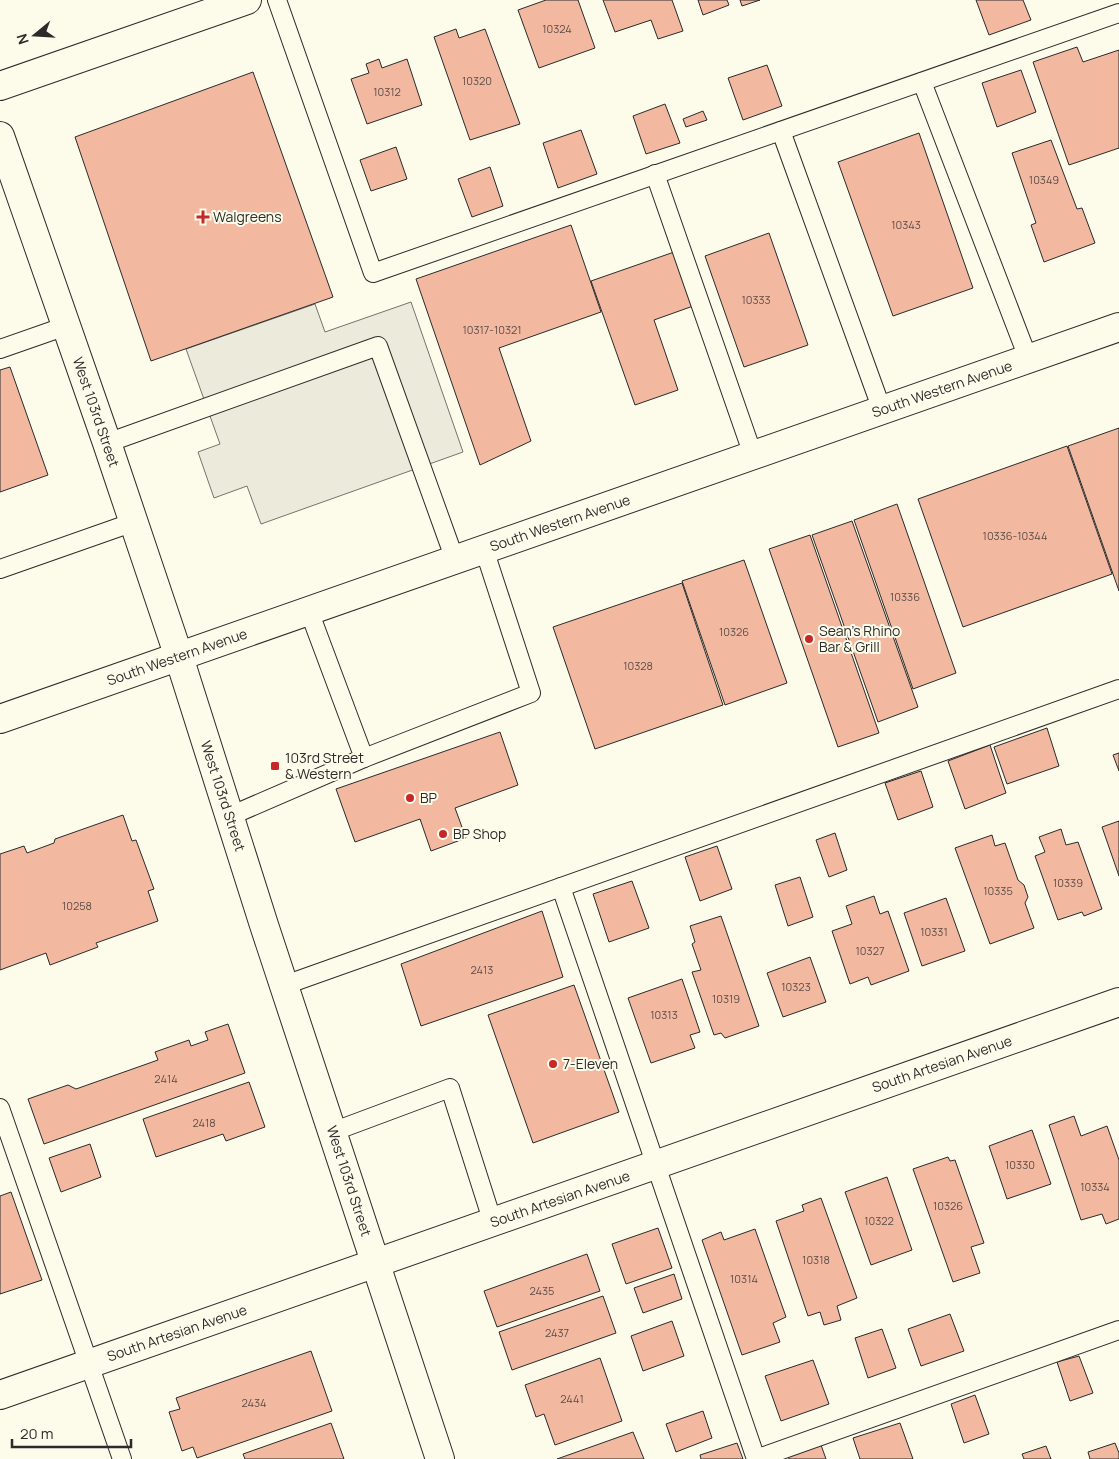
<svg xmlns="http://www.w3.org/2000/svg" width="1119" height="1459" font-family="Manrope,sans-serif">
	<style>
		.parking { fill: #eceadb; stroke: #74746e }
		.building { fill: #f2b8a0; stroke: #2b2b2b }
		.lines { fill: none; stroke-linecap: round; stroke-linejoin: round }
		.service-casing { stroke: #2b2b2b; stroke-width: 20 }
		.minor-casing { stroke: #2b2b2b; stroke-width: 30 }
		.secondary-casing { stroke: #2b2b2b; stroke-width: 30 }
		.service { stroke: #fdfbea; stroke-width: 18 }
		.minor { stroke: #fdfbea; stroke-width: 28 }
		.secondary { stroke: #fdfbea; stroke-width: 28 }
		.poi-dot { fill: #c62828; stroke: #fdfbea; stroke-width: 2 }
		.labels { text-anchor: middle; stroke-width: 4; stroke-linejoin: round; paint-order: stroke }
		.number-label { font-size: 11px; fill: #5d4e48 }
		.poi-label { font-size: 14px; fill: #2b2b2b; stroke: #fdfbea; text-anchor: start }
		.street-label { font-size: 14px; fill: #2b2b2b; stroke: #fdfbea }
	</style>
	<rect width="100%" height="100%" fill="#fdfbea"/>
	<path class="parking" d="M 411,302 L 463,452 L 261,524 L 247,486 L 214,498 L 198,452 L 220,444 L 186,349 L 315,304 L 325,332 Z"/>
	<g class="building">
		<path d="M 546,0 L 578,0 L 595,48 L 539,68 L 518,10 Z"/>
		<path d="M 603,0 L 672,0 L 683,31 L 658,39 L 651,20 L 615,32 Z"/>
		<path d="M 698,0 L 727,0 L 729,5 L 703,15 Z"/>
		<path d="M 740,0 L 760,0 L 742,6 Z"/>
		<path d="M 976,0 L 1023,0 L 1031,20 L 989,35 Z"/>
		<path d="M 456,29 L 459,38 L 485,29 L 520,124 L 470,140 L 434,37 Z"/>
		<path d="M 1077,47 L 1083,62 L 1119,50 L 1119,148 L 1069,165 L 1033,62 Z"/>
		<path d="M 379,59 L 382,68 L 407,59 L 422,105 L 367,124 L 351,79 L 369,73 L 366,64 Z"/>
		<path d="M 767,65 L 782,106 L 743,120 L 728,78 Z"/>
		<path d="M 1021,70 L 1036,112 L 997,127 L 982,83 Z"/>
		<path d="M 253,72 L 333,297 L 151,361 L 75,137 Z"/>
		<path d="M 665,104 L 680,143 L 646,154 L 633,116 Z"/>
		<path d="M 703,111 L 707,120 L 686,127 L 683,119 Z"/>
		<path d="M 581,130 L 597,174 L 558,188 L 543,143 Z"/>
		<path d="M 919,133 L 973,288 L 893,316 L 838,162 Z"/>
		<path d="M 1051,140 L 1077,209 L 1082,208 L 1095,243 L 1044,262 L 1031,225 L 1036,223 L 1012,153 Z"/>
		<path d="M 396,147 L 407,179 L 371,191 L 360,160 Z"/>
		<path d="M 490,167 L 503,206 L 472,217 L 458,179 Z"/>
		<path d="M 571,225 L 601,312 L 499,348 L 531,441 L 480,465 L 416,279 Z"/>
		<path d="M 769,233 L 808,345 L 744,367 L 705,256 Z"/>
		<path d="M 677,251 L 696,305 L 654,320 L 678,390 L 635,405 L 591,281 Z"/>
		<path d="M 10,367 L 48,475 L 0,492 L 0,370 Z"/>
		<path d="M 1119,428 L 1119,591 L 1068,446 Z"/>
		<path d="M 1067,446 L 1112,574 L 963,627 L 918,499 Z"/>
		<path d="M 897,504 L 956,673 L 913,689 L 854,520 Z"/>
		<path d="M 852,521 L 918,707 L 878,722 L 812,535 Z"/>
		<path d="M 810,535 L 879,733 L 838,747 L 769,549 Z"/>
		<path d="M 744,560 L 787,683 L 725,705 L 682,581 Z"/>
		<path d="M 682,583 L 723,705 L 595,749 L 553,627 Z"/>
		<path d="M 1047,728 L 1059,766 L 1007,784 L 994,747 Z"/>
		<path d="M 500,732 L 518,785 L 455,808 L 466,838 L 431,851 L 420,819 L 355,842 L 336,789 Z"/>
		<path d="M 990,745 L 1006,793 L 965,809 L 948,761 Z"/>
		<path d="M 1119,753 L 1119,771 L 1113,755 Z"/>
		<path d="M 921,771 L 933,807 L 898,820 L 885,783 Z"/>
		<path d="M 123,815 L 132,841 L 136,840 L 154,889 L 148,891 L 158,921 L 96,943 L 98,947 L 50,965 L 46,953 L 0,970 L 0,854 L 24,846 L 27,853 L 54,843 L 55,839 Z"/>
		<path d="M 1119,821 L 1119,876 L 1102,827 Z"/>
		<path d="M 1061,829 L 1066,845 L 1078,842 L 1102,909 L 1084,916 L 1082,912 L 1058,920 L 1035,856 L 1045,852 L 1039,837 Z"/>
		<path d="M 835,833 L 847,870 L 829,877 L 816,840 Z"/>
		<path d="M 992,835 L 995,846 L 1005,843 L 1018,880 L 1024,885 L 1028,897 L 1025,903 L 1034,928 L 990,944 L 955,848 Z"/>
		<path d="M 717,846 L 732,889 L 700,901 L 685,857 Z"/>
		<path d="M 800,877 L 813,917 L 788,926 L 775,885 Z"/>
		<path d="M 632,881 L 649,928 L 609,942 L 593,894 Z"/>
		<path d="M 874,896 L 880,914 L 888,911 L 909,971 L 871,985 L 868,977 L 850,984 L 832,931 L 852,924 L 846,906 Z"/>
		<path d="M 946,898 L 965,951 L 922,966 L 904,913 Z"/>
		<path d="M 542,911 L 563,977 L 421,1026 L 401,964 Z"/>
		<path d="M 721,916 L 759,1026 L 725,1038 L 721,1033 L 714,1035 L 692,972 L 701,970 L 692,944 L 695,942 L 690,926 Z"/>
		<path d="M 810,957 L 826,1002 L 783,1017 L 767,973 Z"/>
		<path d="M 682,979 L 700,1032 L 690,1035 L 695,1048 L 651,1063 L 628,998 Z"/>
		<path d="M 574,985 L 619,1112 L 533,1143 L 488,1015 Z"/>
		<path d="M 228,1024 L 245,1073 L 44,1144 L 28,1099 L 68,1085 L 76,1089 L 158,1060 L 155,1052 L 189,1040 L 191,1046 L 208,1040 L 205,1032 Z"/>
		<path d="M 249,1082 L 265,1127 L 226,1141 L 223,1134 L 156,1157 L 143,1119 Z"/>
		<path d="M 1074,1116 L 1081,1136 L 1107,1126 L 1119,1160 L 1119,1219 L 1106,1224 L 1102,1214 L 1081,1220 L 1049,1125 Z"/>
		<path d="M 1032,1130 L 1051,1184 L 1007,1199 L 989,1146 Z"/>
		<path d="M 90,1144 L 101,1177 L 61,1192 L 49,1158 Z"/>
		<path d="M 948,1157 L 950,1161 L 955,1160 L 984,1243 L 971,1247 L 980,1273 L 953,1282 L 913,1169 Z"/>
		<path d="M 887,1177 L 912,1250 L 871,1265 L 845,1192 Z"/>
		<path d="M 11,1192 L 42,1280 L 0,1294 L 0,1196 Z"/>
		<path d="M 821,1198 L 857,1298 L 837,1306 L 841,1320 L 824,1325 L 820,1312 L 808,1316 L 776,1221 L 804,1211 L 802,1205 Z"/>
		<path d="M 658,1228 L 672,1268 L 626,1284 L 612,1244 Z"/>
		<path d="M 755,1229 L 786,1317 L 773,1323 L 780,1342 L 742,1355 L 702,1240 L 721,1232 L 724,1240 Z"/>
		<path d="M 587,1254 L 600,1291 L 497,1327 L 484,1291 Z"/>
		<path d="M 674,1274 L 682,1299 L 643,1313 L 634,1288 Z"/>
		<path d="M 603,1296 L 616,1333 L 512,1370 L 499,1332 Z"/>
		<path d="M 950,1314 L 964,1351 L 921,1366 L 908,1329 Z"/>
		<path d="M 672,1321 L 684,1356 L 643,1371 L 631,1336 Z"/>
		<path d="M 882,1329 L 896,1368 L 868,1378 L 855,1338 Z"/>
		<path d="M 311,1351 L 332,1411 L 197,1458 L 193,1447 L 182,1451 L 169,1412 L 180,1409 L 176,1398 Z"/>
		<path d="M 1079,1356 L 1093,1393 L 1070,1401 L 1057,1362 Z"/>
		<path d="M 600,1358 L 622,1421 L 555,1445 L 544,1414 L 536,1417 L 525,1385 Z"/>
		<path d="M 813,1360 L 829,1404 L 781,1421 L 765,1376 Z"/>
		<path d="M 975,1395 L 989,1434 L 964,1443 L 951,1404 Z"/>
		<path d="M 703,1411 L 712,1438 L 676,1452 L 666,1424 Z"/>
		<path d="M 331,1423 L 344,1459 L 245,1459 L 243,1454 Z"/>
		<path d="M 900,1423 L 913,1459 L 860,1459 L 853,1438 Z"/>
		<path d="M 633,1432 L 644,1459 L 557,1459 Z"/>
		<path d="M 737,1443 L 743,1459 L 701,1459 L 700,1455 Z"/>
		<path d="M 1115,1443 L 1119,1453 L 1119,1459 L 1090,1459 L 1088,1452 Z"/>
		<path d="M 821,1445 L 826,1459 L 789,1459 L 788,1456 Z"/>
		<path d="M 1046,1446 L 1051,1459 L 1024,1459 L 1022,1454 Z"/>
	</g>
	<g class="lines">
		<g class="service-casing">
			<g id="service">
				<path d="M 277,0 L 373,273 L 1119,13"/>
				<path d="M 922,82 L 1028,358"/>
				<path d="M 781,131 L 882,410"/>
				<path d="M 655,174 L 753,455"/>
				<path d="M 0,349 L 66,326"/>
				<path d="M 107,443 L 378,346 L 455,560"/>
				<path d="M 0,569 L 134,522"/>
				<path d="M 364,758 L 531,693 L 484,549"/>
				<path d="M 230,816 L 364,758 L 309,611"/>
				<path d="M 561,887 L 756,1459 L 1119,1330"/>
				<path d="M 285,985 L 1119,689"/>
				<path d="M 0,1108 L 122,1459"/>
				<path d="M 332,1132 L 450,1088 L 493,1223"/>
			</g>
		</g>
		<g class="minor-casing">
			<g id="minor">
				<path d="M 0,86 L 247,0"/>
				<path d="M 0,1395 L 1119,1002"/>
			</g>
		</g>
		<g class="secondary-casing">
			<g id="secondary">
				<path d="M 0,136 L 107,443 L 179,657 L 264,925 L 440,1459"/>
				<path d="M 0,719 L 1119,327"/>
			</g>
		</g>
		<use href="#service" class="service"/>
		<use href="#minor" class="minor"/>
		<use href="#secondary" class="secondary"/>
	</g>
	<g class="poi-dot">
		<path d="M200.5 209.5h5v5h5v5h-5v5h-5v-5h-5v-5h5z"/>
		<circle cx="809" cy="639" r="5"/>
		<rect x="270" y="761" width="10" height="10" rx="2.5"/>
		<circle cx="410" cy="798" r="5"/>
		<circle cx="443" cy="834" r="5"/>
		<circle cx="553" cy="1064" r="5"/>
	</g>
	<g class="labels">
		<g class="number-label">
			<text x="557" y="33">10324</text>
			<text x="477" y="85">10320</text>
			<text x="387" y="96">10312</text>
			<text x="1044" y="184">10349</text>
			<text x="906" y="229">10343</text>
			<text x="756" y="304">10333</text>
			<text x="492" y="334">10317-10321</text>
			<text x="1015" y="540">10336-10344</text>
			<text x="905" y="601">10336</text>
			<text x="734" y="636">10326</text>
			<text x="638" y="670">10328</text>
			<text x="1068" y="887">10339</text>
			<text x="998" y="895">10335</text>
			<text x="77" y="910">10258</text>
			<text x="934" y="936">10331</text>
			<text x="870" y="955">10327</text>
			<text x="482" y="974">2413</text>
			<text x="796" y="991">10323</text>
			<text x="726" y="1003">10319</text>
			<text x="664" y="1019">10313</text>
			<text x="166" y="1083">2414</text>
			<text x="204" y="1127">2418</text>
			<text x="1020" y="1169">10330</text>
			<text x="1095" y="1191">10334</text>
			<text x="948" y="1210">10326</text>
			<text x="879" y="1225">10322</text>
			<text x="816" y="1264">10318</text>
			<text x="744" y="1283">10314</text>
			<text x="542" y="1295">2435</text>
			<text x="557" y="1337">2437</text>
			<text x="572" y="1403">2441</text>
			<text x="254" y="1407">2434</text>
		</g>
		<g class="poi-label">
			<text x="213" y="222">Walgreens</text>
			<text x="819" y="636">Sean’s Rhino<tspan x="819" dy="16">Bar &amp; Grill</tspan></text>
			<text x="285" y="763">103rd Street<tspan x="285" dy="16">&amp; Western</tspan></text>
			<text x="420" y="803">BP</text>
			<text x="453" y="839">BP Shop</text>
			<text x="563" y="1069">7-Eleven</text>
		</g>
		<g class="street-label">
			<text transform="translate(942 389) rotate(-19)" y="5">South Western Avenue</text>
			<text transform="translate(96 412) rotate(71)" y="5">West 103rd Street</text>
			<text transform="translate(560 523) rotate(-19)" y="5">South Western Avenue</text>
			<text transform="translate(177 657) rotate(-19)" y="5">South Western Avenue</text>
			<text transform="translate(223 796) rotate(72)" y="5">West 103rd Street</text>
			<text transform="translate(942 1064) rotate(-19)" y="5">South Artesian Avenue</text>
			<text transform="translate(349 1181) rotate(72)" y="5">West 103rd Street</text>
			<text transform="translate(560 1199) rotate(-19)" y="5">South Artesian Avenue</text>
			<text transform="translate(177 1333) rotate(-19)" y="5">South Artesian Avenue</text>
		</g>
	</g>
	<g transform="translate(35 35) rotate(252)" stroke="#fdfbea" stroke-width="4" paint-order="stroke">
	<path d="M0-4L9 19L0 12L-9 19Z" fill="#2b2b2b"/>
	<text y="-8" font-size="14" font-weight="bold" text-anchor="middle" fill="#2b2b2b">N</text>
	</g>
	<path d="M12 1439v8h119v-8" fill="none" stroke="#2b2b2b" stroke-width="2.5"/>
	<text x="20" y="1439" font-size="15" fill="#2b2b2b" stroke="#fdfbea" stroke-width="4" paint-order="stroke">20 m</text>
</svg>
